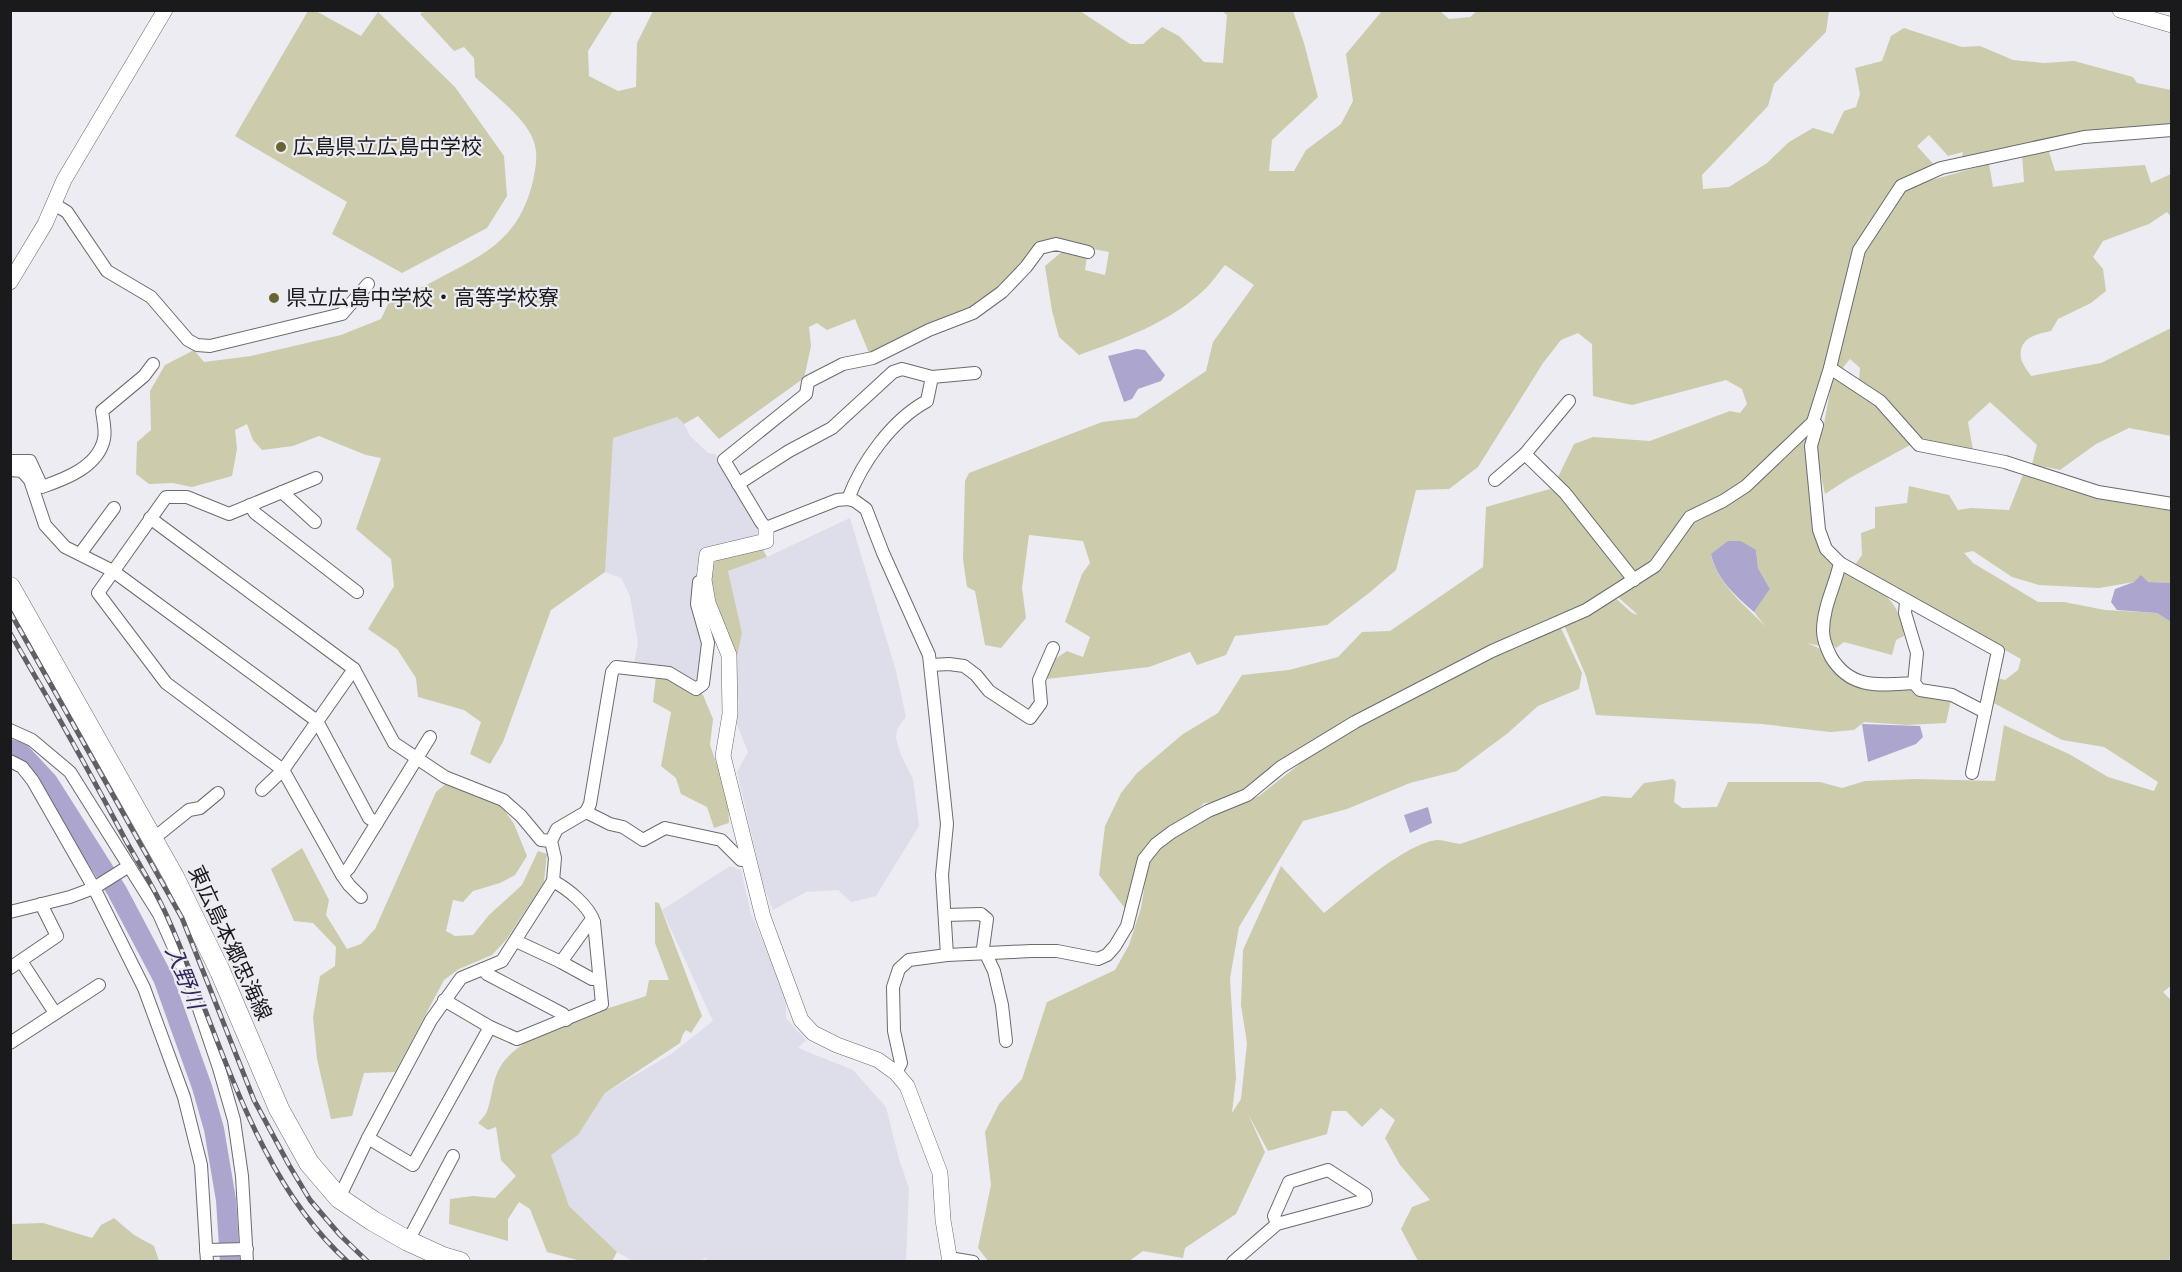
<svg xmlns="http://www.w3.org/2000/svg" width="2182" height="1272" font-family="'Nunito Sans','Noto Sans JP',sans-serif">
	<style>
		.built { fill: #deddea }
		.green { fill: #cccbac; fill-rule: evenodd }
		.water { fill: #aca5ce }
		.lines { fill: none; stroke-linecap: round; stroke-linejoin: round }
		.river { stroke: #aca5ce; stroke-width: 20 }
		.minor-casing { stroke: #6b6b70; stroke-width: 14 }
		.tertiary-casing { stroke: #6b6b70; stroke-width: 16 }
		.primary-casing { stroke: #6b6b70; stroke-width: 21 }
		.minor { stroke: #fff; stroke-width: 12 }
		.tertiary { stroke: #fff; stroke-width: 15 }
		.primary { stroke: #fff; stroke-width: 20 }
		.rail-casing { stroke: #605f63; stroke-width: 5 }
		.rail { stroke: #edecf3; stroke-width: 3; stroke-dasharray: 9; stroke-linecap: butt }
		.poi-dot { fill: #696532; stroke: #edecf3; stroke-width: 2 }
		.labels { text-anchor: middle; stroke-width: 4.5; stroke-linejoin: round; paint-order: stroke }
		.poi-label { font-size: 21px; fill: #1a1a1c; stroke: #edecf3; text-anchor: start }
		.street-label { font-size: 21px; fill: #1a1a1c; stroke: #edecf3 }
		.water-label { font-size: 22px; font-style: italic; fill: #34275b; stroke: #edecf3 }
	</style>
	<rect width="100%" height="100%" fill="#edecf3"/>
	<g class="built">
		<path d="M 677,417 L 684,424 L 690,436 L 708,453 L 715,454 L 761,534 L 702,549 L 693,605 L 703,639 L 701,680 L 694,684 L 634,663 L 638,643 L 630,596 L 621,578 L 605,572 L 612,438 Z"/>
		<path d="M 850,518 L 896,671 L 906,717 L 897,729 L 896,738 L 901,755 L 913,779 L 919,826 L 876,896 L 851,902 L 838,890 L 806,892 L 773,910 L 764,887 L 737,772 L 748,752 L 736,722 L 739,701 L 735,686 L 737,657 L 742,633 L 728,571 L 767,557 Z"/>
		<path d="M 730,866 L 741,870 L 751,914 L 786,995 L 786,1018 L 806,1040 L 798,1048 L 853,1070 L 886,1107 L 899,1159 L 909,1188 L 906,1261 L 709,1262 L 705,1258 L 698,1262 L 631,1260 L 617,1252 L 569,1206 L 550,1155 L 578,1135 L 605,1093 L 671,1054 L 713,1021 L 662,910 Z"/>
	</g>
	<g class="green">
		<path d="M 1478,10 L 1829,11 L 1826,32 L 1774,84 L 1768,106 L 1702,175 L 1703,189 L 1729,187 L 1767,163 L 1789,142 L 1813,128 L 1833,134 L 1844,111 L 1856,107 L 1860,94 L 1855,68 L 1882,61 L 1891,36 L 1904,28 L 1962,47 L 1980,46 L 2013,60 L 2044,63 L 2074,61 L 2133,77 L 2137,83 L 2171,90 L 2171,126 L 1962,158 L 1963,152 L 1948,156 L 1929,135 L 1917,146 L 1936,167 L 1899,182 L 1855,248 L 1811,418 L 1739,486 L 1723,496 L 1689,512 L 1659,556 L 1643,569 L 1635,572 L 1624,563 L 1558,477 L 1574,444 L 1593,437 L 1650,441 L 1730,411 L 1740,413 L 1747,404 L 1742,389 L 1726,380 L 1632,405 L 1593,396 L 1592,344 L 1578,333 L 1561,340 L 1543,363 L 1478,467 L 1449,489 L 1416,490 L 1396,570 L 1369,593 L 1327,625 L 1235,636 L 1226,655 L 1197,665 L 1190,652 L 1149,667 L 1047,679 L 1052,661 L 1067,651 L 1083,657 L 1090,637 L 1065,622 L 1082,574 L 1090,563 L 1083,541 L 1029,535 L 1022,588 L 1026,618 L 1001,648 L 985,645 L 975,591 L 967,587 L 963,559 L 965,481 L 969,473 L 1102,422 L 1136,418 L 1206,371 L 1213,342 L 1254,285 L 1225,265 C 1218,273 1212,283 1204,290 C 1169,323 1123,339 1079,355 L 1059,337 L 1052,311 L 1045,266 L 1064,250 L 1087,256 L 1085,270 L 1105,275 L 1109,252 L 1057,242 L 975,308 L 869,353 L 855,319 L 827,330 L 817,323 L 809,327 L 811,346 L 804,378 L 719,439 L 698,416 L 684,424 L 677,417 L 613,438 L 605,572 L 551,610 L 503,742 L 490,764 L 470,754 L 481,722 L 464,710 L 418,697 L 416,678 L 397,649 L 368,629 L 394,586 L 391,559 L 356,529 L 381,458 L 366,455 L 319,436 L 293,446 L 262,450 L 253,440 L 247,424 L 235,430 L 237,449 L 232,476 L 192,487 L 173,483 L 149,484 L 136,474 L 137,442 L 151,430 L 150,391 L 165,365 L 194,350 L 204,362 L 251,356 L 341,335 L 381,319 L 390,300 C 410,294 427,285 445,275 C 490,252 520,235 533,181 C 536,166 539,152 532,137 C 522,115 492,93 475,77 L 474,58 L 464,47 L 454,51 L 420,14 L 424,11 L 613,11 L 588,51 L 589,76 L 618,91 L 636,87 L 637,43 L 653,11 L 1080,11 L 1130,44 L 1143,44 L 1162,27 L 1179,36 L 1204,62 L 1223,63 L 1227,15 L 1222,11 L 1293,11 L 1304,43 L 1318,97 L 1272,140 L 1269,171 L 1294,171 L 1306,150 L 1341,124 L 1353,101 L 1346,54 L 1382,11 L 1440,11 L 1449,19 L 1470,17 Z"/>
		<path d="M 308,11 L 316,11 L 361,36 L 378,12 L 455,87 L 504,156 L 507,196 L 487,228 L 402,273 L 332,234 L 347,202 L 235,136 Z"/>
		<path d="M 2049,152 L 2055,171 L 2145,165 L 2151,183 L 2171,174 L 2171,217 L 2167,212 L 2149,224 L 2103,241 L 2093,257 L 2103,269 L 2106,291 L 2091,303 L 2058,319 L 2051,331 C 2036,334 2018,338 2021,358 C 2022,364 2028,371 2031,376 L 2101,363 L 2171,328 L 2171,436 L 2129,428 L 2096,444 L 2060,470 L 2032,464 L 2037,445 L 1990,402 L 1968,422 L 1973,450 L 1921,443 L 1859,380 L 1860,368 L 1850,359 L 1841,370 L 1833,359 L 1863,251 L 1903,188 L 1989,164 L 1993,187 L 2024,182 L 2022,155 Z"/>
		<path d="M 1833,375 L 1877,405 L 1912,444 L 1848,479 L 1825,494 L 1815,447 L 1824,424 Z"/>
		<path d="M 1807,436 L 1809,438 L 1816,531 L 1835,564 L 1820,646 L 1807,643 L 1821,649 L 1832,670 L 1873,687 L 1914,683 L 1952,695 L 1946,723 L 1907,725 L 1864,722 L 1854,730 L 1830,732 L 1762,724 L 1596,715 L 1586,676 L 1562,620 L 1614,597 L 1632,613 L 1638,615 L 1618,597 L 1658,568 L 1686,528 ZM 1756,550 L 1758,568 L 1770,589 L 1754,612 L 1765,626 C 1745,605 1717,584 1711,554 Z"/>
		<path d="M 2024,472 L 2095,498 L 2171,511 L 2171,583 L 2134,582 L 2099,588 L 2039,585 L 2012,577 L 1973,551 L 1964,553 L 1973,563 L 2038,602 L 2064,602 L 2105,610 L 2157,613 L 2171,622 L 2172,985 L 2163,992 L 2172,1001 L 2171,1261 L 1418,1261 L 1401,1229 L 1412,1207 L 1430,1200 L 1400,1165 L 1385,1138 L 1395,1120 L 1381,1108 L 1362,1127 L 1346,1111 L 1332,1111 L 1327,1134 L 1268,1151 L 1248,1114 L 1265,1152 L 1236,1214 L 1185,1248 L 1183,1258 L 1143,1251 L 1129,1261 L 988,1261 L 978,1248 L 991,1185 L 985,1132 L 999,1104 L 1022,1079 L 1047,1002 L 1115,970 L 1129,945 L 1141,908 L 1149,860 L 1157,846 L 1210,815 L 1259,796 L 1306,759 L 1356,724 L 1494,653 L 1560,626 L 1582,673 L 1579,689 L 1538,706 L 1508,733 L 1457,771 L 1410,783 L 1347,809 L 1303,821 L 1239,927 L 1230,978 L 1236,1078 L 1232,1113 L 1241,1099 L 1247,1043 L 1241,1005 L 1243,950 L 1281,866 L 1324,913 C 1349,893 1406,843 1437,840 C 1444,840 1453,843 1460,844 L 1603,796 L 1631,798 L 1644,783 L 1673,779 L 1676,782 L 1674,802 L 1682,808 L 1717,807 L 1728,782 L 1820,782 L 1842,788 L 1865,781 L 1917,779 L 1995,781 L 2004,725 L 2069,754 L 2108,777 L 2154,791 L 2158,782 L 2104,747 L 2062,740 L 1992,702 L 1997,678 L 2005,680 L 2018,670 L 2021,659 L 1854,566 L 1862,555 L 1861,533 L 1875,528 L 1875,507 L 1907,503 L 1909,486 L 1949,495 L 1958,510 L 1971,508 L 2009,510 Z"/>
		<path d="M 1550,489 L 1570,504 L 1626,577 L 1585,605 L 1492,644 L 1352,719 L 1245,790 L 1221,802 L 1204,803 L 1190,817 L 1153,841 L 1128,912 L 1099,875 L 1105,826 L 1121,793 L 1137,773 L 1183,734 L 1218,713 L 1242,675 L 1289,670 L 1338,657 L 1362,632 L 1390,631 L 1483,567 L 1486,507 Z"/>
		<path d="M 762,548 L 767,557 L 728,571 L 742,633 L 737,657 L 733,657 C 721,626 707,597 712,564 L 726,554 Z"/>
		<path d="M 1844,568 C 1874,585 1901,598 1904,636 L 1896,640 L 1892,655 L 1844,642 L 1836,648 L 1826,636 L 1832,592 Z"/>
		<path d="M 656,676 L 670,677 L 703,695 L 713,719 L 710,745 L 728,797 L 729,823 L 714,828 L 707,807 L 681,794 L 676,778 L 661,766 L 671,712 L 653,702 Z"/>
		<path d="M 448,782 L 499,802 L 514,824 L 527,856 L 515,875 L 500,883 L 473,891 L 463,902 L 453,900 L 446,931 L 455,936 L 473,935 L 489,915 L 522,885 L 538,851 L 547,854 L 544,882 L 506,940 L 492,955 L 459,969 L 444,980 L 395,1072 L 364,1073 L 352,1116 L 331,1119 L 317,1059 L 313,1017 L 320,976 L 335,966 L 336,947 L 313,923 L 294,921 L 271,869 L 302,848 L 329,900 L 326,915 L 347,949 L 361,944 L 375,929 L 436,792 Z"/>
		<path d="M 655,902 L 659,903 L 702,1016 L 691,1033 L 686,1030 L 683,1034 L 680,1043 L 605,1093 L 578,1135 L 551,1155 L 569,1206 L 617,1252 L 612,1261 L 581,1261 L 547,1252 L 530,1209 L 519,1202 L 508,1219 L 508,1241 L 449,1224 L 450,1199 L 473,1196 L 495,1198 L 516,1176 L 501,1160 L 496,1127 L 488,1130 L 478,1123 C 482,1119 487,1114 488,1108 C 493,1093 492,1079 502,1064 C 526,1029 606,1010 646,996 L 649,980 L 669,980 L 655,943 Z"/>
		<path d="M 114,1218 L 134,1235 L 154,1246 L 159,1261 L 11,1261 L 11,1224 L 43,1223 L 92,1238 L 101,1225 Z"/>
	</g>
	<g class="water">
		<path d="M 1136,349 L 1145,350 L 1165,375 L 1161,381 L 1138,389 L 1132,399 L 1124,402 L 1108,356 Z"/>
		<path d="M 1728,541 L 1741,541 L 1756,550 L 1758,568 L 1770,589 L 1754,612 C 1735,595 1717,580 1711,554 Z"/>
		<path d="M 2141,575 L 2148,582 L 2171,583 L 2171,622 L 2157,613 L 2117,610 L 2111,602 L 2115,589 L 2134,582 Z"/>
		<path d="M 1862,724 L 1920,726 L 1923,737 L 1916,744 L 1868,762 Z"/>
		<path d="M 1428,807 L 1432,823 L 1410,833 L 1404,815 Z"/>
	</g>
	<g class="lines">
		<path class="river" d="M 10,749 L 20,752 L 48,782 L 117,891 L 163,978 L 202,1087 L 214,1129 L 226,1200 L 230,1262"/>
		<g class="minor-casing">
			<g id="minor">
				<path d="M 54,204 L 67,212 L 107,271 L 151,297 L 188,340 L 197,345 L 210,346 L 342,314 L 368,284"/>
				<path d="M 1830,368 L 1880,401 L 1919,445 L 2005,462 L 2098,492 L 2172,504"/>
				<path d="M 1813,422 L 1817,425 L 1811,446 L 1819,530 L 1826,549 L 1840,563 L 1998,651 L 1972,773"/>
				<path d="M 1525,454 L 1565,493 L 1634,580"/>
				<path d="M 10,461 L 30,461 L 42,487 C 65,479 98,467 104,439 C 106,431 103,419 102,411 L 144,376 L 153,364"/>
				<path d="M 10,470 L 22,471 L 30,480 L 45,525 L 65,547 L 113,571 L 317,721 L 369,818 L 377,823"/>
				<path d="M 316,478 L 229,514 L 187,497 L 166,497 L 98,593 L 166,683 L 283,770 L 342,875 L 349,868 L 430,737"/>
				<path d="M 1495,480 L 1525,454 L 1569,401"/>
				<path d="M 738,484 L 789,451 L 832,428 L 893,372 L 902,369 L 932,377"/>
				<path d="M 282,492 L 315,522"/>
				<path d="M 848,499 C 862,462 892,420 927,401 L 932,377 L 975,373"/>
				<path d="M 250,505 L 255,513 L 357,592"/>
				<path d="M 150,518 L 354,669 L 283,770 L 262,790"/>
				<path d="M 80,554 L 114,508"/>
				<path d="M 1840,563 C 1835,586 1823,607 1823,631 C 1823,640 1827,649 1831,657 C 1851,690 1880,685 1914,683 L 1917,653 L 1905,613 L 1906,601"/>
				<path d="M 931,665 L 949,664 L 964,666 L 976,675 L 989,691 L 1030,718 L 1041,703 L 1039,680 L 1053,648"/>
				<path d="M 354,669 L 394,743 L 445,777 L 503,800 L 521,816 L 541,840 L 551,841"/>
				<path d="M 1914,683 L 1920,690 L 1952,695 L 1985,712"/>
				<path d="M 10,730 L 32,740 L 70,772 L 159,914 L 193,991 L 219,1068 L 234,1120 L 242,1176 L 247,1262"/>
				<path d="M 10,761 L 22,767 L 33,781 L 94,888 L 144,988 L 184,1097 L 201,1165 L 207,1262"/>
				<path d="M 586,812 L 610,824 L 623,827 L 643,840 L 665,828 L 721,840 L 741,860 L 748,859"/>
				<path d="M 153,839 L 189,810 L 200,808 L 218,793"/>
				<path d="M 342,875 L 349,885 L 361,897"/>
				<path d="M 10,912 L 70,897 L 94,888 L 129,866"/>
				<path d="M 945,915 L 981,914 L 987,919 L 983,948 L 994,971 L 1002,1005 L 1006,1041"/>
				<path d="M 516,941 L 561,962 L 589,923 L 594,922"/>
				<path d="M 947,955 L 942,875 L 947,824 L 929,655 L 883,553 L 866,509 L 855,501 L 848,499 L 837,500 L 766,528 L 761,522 L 724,460 L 806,394 L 808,382 L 843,364 L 873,358 L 929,330 L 973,313 L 1002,292 L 1026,267 L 1040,248 L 1056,244 L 1088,252"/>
				<path d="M 21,961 L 55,1013"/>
				<path d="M 561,962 L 592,979 L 599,979"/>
				<path d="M 10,968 L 57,936 L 41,904"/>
				<path d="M 483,969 L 487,974 L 563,1014 L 566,1020"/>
				<path d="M 444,1000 L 490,1027"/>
				<path d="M 10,1043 L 99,985"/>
				<path d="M 896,1073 L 901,1063 L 894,1031 L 893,987 L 899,969 L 909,960 L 947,955 L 1031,951 L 1057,951 L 1098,959 L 1107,955 L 1115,946 L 1127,926 L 1144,859 L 1156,844 L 1172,832 L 1208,811 L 1247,795 L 1281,767 L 1355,722 L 1492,651 L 1586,610 L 1655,566 L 1690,517 L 1723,501 L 1746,486 L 1813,422 L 1830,368 L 1859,250 L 1901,186 L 1941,168 L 2084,137 L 2172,130"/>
				<path d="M 368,1138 L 413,1165 L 490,1027 L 517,1039 L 602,1004 L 594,922 C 589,906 568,889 553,881"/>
				<path d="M 339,1198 L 368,1138 L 431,1020 L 461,978 L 502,961 L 553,881 L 555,858 L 551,841 L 557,829 L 586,812 L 590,804 L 612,672 L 616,667 L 669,673 L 696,689 L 703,684 L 708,643 L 697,604 L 699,582 L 704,580"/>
				<path d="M 408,1241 L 453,1156"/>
				<path d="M 206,1250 L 247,1249"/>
				<path d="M 949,1258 L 973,1262"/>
				<path d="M 1233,1262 L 1277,1224 L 1366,1200 L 1365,1194 L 1328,1170 L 1289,1182 L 1274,1216 L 1277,1224"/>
			</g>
		</g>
		<g class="tertiary-casing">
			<g id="tertiary">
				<path d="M 2120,10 L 2172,25"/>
				<path d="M 10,282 L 45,224 L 64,180 L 165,10"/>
				<path d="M 766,528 L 766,541 L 707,555 L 704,580 L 708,603 L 729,655 L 730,714 L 723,756 L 763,917 L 801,1020 L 813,1033 L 837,1045 L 878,1060 L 896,1073 L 907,1086 L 940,1173 L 943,1220 L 950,1262"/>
			</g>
		</g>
		<g class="primary-casing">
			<path id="primary" d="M 10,587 L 174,877 L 220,971 L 279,1109 L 309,1163 L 339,1198 L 373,1221 L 408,1241 L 443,1257 L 460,1262"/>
		</g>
		<use href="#minor" class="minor"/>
		<use href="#tertiary" class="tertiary"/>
		<use href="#primary" class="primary"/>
		<g class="rail-casing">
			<g id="rail">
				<path d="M 10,612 L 182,918 L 254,1100 L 289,1165 L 310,1200 L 340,1235 L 368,1262"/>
				<path d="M 10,633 C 50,701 88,769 125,839 C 140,866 158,894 170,923 C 220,1035 254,1178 348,1262"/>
			</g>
		</g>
		<use href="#rail" class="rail"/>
	</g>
	<g class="poi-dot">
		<circle cx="281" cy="147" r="6"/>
		<circle cx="274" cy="298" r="6"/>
	</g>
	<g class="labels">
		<g class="poi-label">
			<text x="293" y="154">広島県立広島中学校</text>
			<text x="286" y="305">県立広島中学校・高等学校寮</text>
		</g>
		<g class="street-label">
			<text transform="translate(230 943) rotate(65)" y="7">東広島本郷忠海線</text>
		</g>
		<g class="water-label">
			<text transform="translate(185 977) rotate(68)" y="8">入野川</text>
		</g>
	</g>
	<rect width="2182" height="1272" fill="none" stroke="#1a1a1c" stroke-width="24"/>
</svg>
